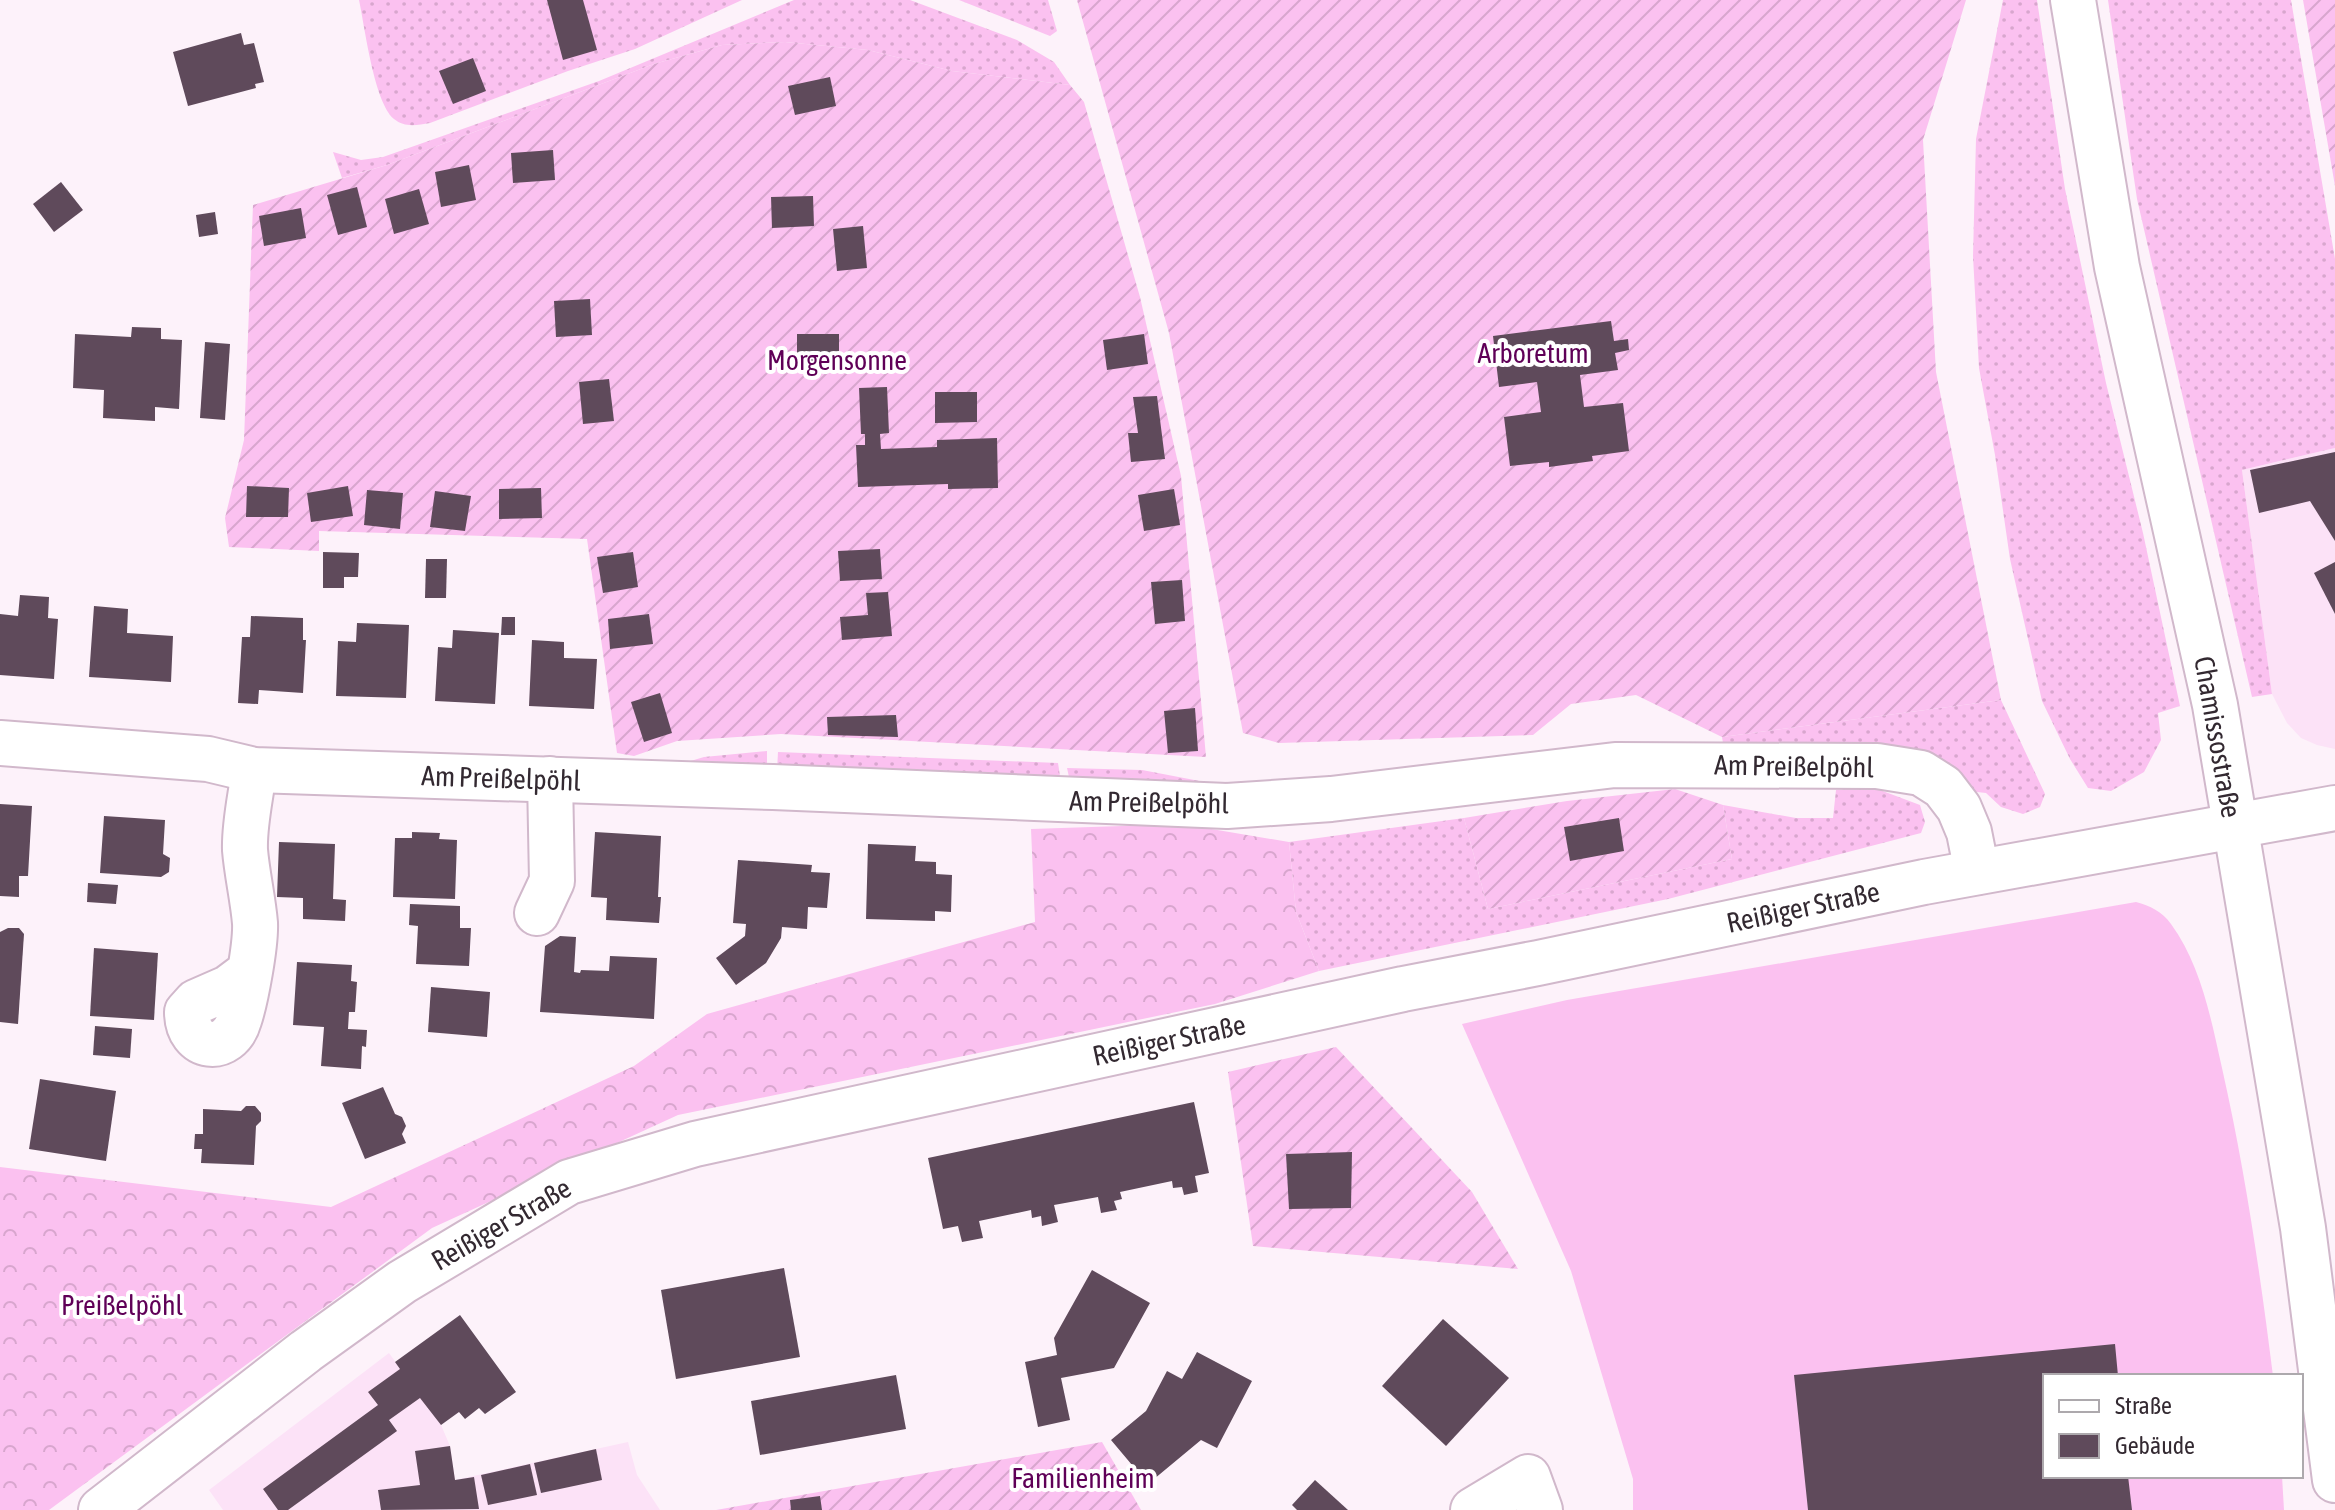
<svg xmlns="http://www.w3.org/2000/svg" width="2335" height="1510" font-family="'Asap Condensed',sans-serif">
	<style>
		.built { fill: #fce2f7 }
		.grass { fill: url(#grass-dots) }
		.forest { fill: url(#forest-crowns) }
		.garden { fill: url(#garden-furrows) }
		.pitch { fill: #fbc1f0 }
		.building { fill: #5f4a5b }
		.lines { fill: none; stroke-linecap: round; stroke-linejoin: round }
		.minor-casing { stroke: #d1b8cb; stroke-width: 48 }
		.minor { stroke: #fff; stroke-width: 44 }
		.labels { text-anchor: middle; stroke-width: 8; stroke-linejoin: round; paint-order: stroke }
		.park-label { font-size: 28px; fill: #5f0057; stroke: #fff }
		.street-label { font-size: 28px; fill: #332931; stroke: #fff }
	</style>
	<defs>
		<pattern id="grass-dots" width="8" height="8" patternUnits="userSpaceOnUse" patternTransform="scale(2)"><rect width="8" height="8" fill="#fbc1f0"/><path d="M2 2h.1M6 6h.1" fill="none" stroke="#d8a6ce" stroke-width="1.8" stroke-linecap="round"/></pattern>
		<pattern id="forest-crowns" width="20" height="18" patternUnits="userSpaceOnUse" patternTransform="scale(2)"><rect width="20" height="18" fill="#fbc1f0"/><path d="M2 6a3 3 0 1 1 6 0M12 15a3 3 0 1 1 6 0" fill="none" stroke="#d8a6ce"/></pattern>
		<pattern id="garden-furrows" width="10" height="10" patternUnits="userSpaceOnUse" patternTransform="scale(2)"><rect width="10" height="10" fill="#fbc1f0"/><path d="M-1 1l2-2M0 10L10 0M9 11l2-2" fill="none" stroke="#d8a6ce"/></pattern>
	</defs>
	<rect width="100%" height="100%" fill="#fdf2fa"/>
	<g class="built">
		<path d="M 2335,448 L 2335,749 L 2317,745 L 2301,738 L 2287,723 L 2272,694 L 2242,470 Z"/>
		<path d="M 389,1353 L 441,1425 L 450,1446 L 455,1480 L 628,1442 L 637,1475 L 660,1510 L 223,1510 L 209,1490 Z"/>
	</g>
	<g class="grass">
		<path d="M 359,0 L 742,0 L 635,49 L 568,71 L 430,123 C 417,125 405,128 394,119 C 374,102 365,28 359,0 Z"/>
		<path d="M 794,0 L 910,0 L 1017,40 L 1054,62 L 1070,85 L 952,71 L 868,50 L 785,42 L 722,45 L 654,64 L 387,165 L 342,178 L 333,152 L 361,160 L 383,157 L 599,81 Z"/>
		<path d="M 959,0 L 1048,0 L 1057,31 L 1050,36 Z"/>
		<path d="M 2003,0 L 2037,0 L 2065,189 L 2106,383 L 2143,533 L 2180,706 L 2158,713 L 2161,740 L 2144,772 L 2111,791 L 2088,788 L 2070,759 L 2042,701 L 2010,559 L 1995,455 L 1979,368 L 1973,256 L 1976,139 Z"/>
		<path d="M 2108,0 L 2291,0 L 2335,259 L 2335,448 L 2242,470 L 2272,694 L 2252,697 L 2137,199 Z"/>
		<path d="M 2001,700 L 2045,794 L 2040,807 L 2023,814 L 2001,807 L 1986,793 L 1968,791 L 1918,755 L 1839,743 L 1724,749 L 1722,737 Z"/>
		<path d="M 767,751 L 767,772 L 674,766 L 704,757 Z"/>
		<path d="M 778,752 L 1058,763 L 1061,783 L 777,771 Z"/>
		<path d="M 1067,768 L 1142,770 L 1210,783 L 1209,791 L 1071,786 Z"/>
		<path d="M 1872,787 L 1920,805 L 1925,822 L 1921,833 L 1668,899 L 1319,971 L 1296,912 L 1289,842 L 1464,818 L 1488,909 L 1732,859 L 1723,805 L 1796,818 L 1833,818 L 1836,790 Z"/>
	</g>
	<path class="forest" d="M 1182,824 L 1289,842 L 1296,912 L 1319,971 L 1215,1004 L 678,1115 L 432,1228 L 49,1510 L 0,1510 L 0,1167 L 331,1207 L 634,1066 L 707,1014 L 1035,922 L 1031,829 Z"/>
	<g class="garden">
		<path d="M 1077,0 L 1966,0 L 1923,140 L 1936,372 L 2001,700 L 1722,737 L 1636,695 L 1571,704 L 1533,735 L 1279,743 L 1243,733 L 1169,333 Z"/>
		<path d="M 2303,0 L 2335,0 L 2335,186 Z"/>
		<path d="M 785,42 L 868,50 L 952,71 L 1070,85 L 1084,102 L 1140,297 L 1181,476 L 1206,757 L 781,734 L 677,741 L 634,756 L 617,753 L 587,539 L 319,531 L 319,551 L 229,547 L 225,518 L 244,440 L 253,205 L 387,165 L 654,64 L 722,45 Z"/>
		<path d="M 1675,789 L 1723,805 L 1732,859 L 1488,909 L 1464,818 L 1567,801 Z"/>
		<path d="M 1336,1047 L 1472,1192 L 1518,1269 L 1253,1246 L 1228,1072 Z"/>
		<path d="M 1102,1442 L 1141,1510 L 716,1510 Z"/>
	</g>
	<path class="pitch" d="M 2136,902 C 2150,906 2162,911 2171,924 C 2201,965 2211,1019 2222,1068 C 2245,1170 2260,1272 2273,1376 L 2045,1376 L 2045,1476 L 2282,1476 L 2284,1510 L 1633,1510 L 1633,1479 L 1571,1271 L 1462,1024 L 1567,1000 Z"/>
	<g class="building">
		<path d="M 547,0 L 583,0 L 597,50 L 563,60 Z"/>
		<path d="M 241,33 L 244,45 L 254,43 L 264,82 L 255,84 L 256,88 L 188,106 L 173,52 Z"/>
		<path d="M 473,58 L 486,91 L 453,104 L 439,71 Z"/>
		<path d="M 830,77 L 836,106 L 795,115 L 788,86 Z"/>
		<path d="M 553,150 L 555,180 L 513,183 L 511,153 Z"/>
		<path d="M 469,165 L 476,200 L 441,207 L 435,172 Z"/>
		<path d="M 61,182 L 83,210 L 54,232 L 33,204 Z"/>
		<path d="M 357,187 L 367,227 L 338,235 L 327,195 Z"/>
		<path d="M 419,189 L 429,224 L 394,234 L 385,199 Z"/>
		<path d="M 813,196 L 814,226 L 772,228 L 771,197 Z"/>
		<path d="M 301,208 L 306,238 L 264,246 L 259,216 Z"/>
		<path d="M 215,212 L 218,234 L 199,237 L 196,215 Z"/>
		<path d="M 863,226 L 867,268 L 837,271 L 833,229 Z"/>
		<path d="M 590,299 L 592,335 L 556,337 L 554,301 Z"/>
		<path d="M 1611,321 L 1614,341 L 1628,339 L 1629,350 L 1615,353 L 1618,370 L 1580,375 L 1584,407 L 1623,403 L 1629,451 L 1592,456 L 1593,461 L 1549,467 L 1549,462 L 1510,466 L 1504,417 L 1541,412 L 1537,382 L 1499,387 L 1493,336 Z"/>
		<path d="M 132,327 L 161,328 L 161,339 L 182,340 L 179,409 L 155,407 L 155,421 L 103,418 L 104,390 L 73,388 L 75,334 L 131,337 Z"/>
		<rect x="797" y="334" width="42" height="30"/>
		<path d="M 1144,334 L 1148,364 L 1107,370 L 1103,340 Z"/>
		<path d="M 205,342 L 230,344 L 225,420 L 200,418 Z"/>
		<path d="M 609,379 L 614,421 L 583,424 L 579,382 Z"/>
		<path d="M 887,387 L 889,433 L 880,434 L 881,449 L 937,447 L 937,440 L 997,438 L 998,488 L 948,489 L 948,484 L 858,487 L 856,445 L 865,445 L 865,434 L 861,434 L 859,388 Z"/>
		<path d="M 935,392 L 977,392 L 977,422 L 935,423 Z"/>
		<path d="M 1157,396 L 1165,459 L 1131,462 L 1128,433 L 1138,433 L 1133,397 Z"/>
		<path d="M 2335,452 L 2335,541 L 2310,501 L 2259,513 L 2250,470 Z"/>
		<path d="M 247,486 L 289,488 L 288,517 L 246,517 Z"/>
		<path d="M 348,486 L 353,516 L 311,522 L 307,493 Z"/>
		<path d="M 541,488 L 542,518 L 499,519 L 499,489 Z"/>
		<path d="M 1174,489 L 1180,525 L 1144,531 L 1138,495 Z"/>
		<path d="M 367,490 L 403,493 L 400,529 L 364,525 Z"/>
		<path d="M 435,491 L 471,496 L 465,531 L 430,527 Z"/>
		<path d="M 880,549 L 882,579 L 840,581 L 838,551 Z"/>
		<path d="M 323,552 L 359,553 L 358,577 L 344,577 L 344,588 L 323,588 Z"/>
		<path d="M 633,552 L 638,587 L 603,593 L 597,557 Z"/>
		<path d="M 426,559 L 447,559 L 446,598 L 425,598 Z"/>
		<path d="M 2335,562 L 2335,614 L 2314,573 Z"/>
		<path d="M 1182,580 L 1185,621 L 1155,624 L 1151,582 Z"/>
		<path d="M 888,592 L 892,636 L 842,640 L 840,617 L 868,615 L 866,593 Z"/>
		<path d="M 20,595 L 49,597 L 48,618 L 58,619 L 54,679 L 0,675 L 0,614 L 18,616 Z"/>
		<path d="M 94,606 L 128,609 L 127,633 L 173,636 L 171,682 L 89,677 Z"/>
		<path d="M 649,614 L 653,644 L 610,649 L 608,619 Z"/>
		<path d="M 251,616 L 303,618 L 303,640 L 306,640 L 303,693 L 259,690 L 258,704 L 238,703 L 242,637 L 250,637 Z"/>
		<path d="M 502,617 L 515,617 L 515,635 L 501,635 Z"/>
		<path d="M 357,623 L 409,625 L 406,698 L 336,696 L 338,641 L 356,642 Z"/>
		<path d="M 453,630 L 499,633 L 495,704 L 435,701 L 438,647 L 452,648 Z"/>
		<path d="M 532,640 L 564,642 L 564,658 L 597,659 L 594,709 L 529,706 Z"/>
		<path d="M 660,693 L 672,733 L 644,742 L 631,702 Z"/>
		<path d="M 1195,708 L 1198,751 L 1168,753 L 1164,711 Z"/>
		<path d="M 896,715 L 898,737 L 828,735 L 827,717 Z"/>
		<path d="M 0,804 L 32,806 L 28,876 L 19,876 L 19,897 L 0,896 Z"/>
		<path d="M 104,816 L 165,820 L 163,854 L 170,858 L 169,872 L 161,877 L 100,873 Z"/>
		<path d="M 1619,818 L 1624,851 L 1570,861 L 1564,827 Z"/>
		<path d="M 412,832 L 440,833 L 439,839 L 457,840 L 455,899 L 393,897 L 395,838 L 412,838 Z"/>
		<path d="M 595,832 L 661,836 L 658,897 L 661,897 L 659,923 L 606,920 L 607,898 L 591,897 Z"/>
		<path d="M 279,842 L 335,844 L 333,899 L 346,900 L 345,921 L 303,919 L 303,898 L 277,897 Z"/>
		<path d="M 868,844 L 916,846 L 915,861 L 936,862 L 936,874 L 952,875 L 951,912 L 935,911 L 935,921 L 866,919 Z"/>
		<path d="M 738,860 L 812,865 L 811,872 L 830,873 L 827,908 L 808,907 L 807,929 L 782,927 L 781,938 L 766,963 L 736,985 L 716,958 L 745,936 L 746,924 L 733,923 Z"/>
		<path d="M 88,883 L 118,885 L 116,904 L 87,902 Z"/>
		<path d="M 410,904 L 460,906 L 460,928 L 471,928 L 469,966 L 416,964 L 418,926 L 409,925 Z"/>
		<path d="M 8,928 L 19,928 L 24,934 L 18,1024 L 0,1022 L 0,932 Z"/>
		<path d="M 560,936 L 576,937 L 574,972 L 580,973 L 581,970 L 609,971 L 610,956 L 657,958 L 654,1019 L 540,1012 L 545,946 Z"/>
		<path d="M 94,948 L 158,953 L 154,1020 L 90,1016 Z"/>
		<path d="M 297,962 L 352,965 L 351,981 L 357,982 L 355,1012 L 349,1012 L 348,1029 L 367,1030 L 366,1047 L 362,1046 L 361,1069 L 321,1066 L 324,1027 L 293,1025 Z"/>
		<path d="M 431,987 L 490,992 L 487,1037 L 428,1032 Z"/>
		<path d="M 95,1026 L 132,1029 L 130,1058 L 93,1055 Z"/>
		<path d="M 40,1079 L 116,1091 L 106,1161 L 29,1149 Z"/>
		<path d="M 383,1087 L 395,1114 L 402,1117 L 406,1126 L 402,1134 L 406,1143 L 365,1159 L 342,1103 Z"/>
		<path d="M 1194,1102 L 1209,1173 L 1195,1176 L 1198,1192 L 1184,1195 L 1182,1187 L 1173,1188 L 1172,1181 L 1120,1192 L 1122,1199 L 1114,1201 L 1117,1210 L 1101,1213 L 1098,1197 L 1054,1205 L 1058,1222 L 1042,1226 L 1041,1216 L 1032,1218 L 1031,1210 L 979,1221 L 983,1238 L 962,1242 L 958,1226 L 943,1229 L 928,1158 Z"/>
		<path d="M 246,1106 L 255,1106 L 261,1113 L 261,1121 L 256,1126 L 254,1165 L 201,1163 L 202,1149 L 194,1149 L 195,1134 L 203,1134 L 203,1109 L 241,1111 Z"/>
		<path d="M 1352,1152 L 1351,1208 L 1289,1209 L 1286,1154 Z"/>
		<path d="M 784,1268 L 800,1357 L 676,1379 L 661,1290 Z"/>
		<path d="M 1092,1270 L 1150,1303 L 1114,1368 L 1061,1378 L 1070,1420 L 1038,1427 L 1025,1362 L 1057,1355 L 1054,1338 Z"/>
		<path d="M 460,1315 L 516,1392 L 485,1414 L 479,1408 L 465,1419 L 459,1412 L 441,1425 L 420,1398 L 389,1420 L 397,1431 L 288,1510 L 278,1510 L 263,1489 L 378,1405 L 368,1392 L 400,1369 L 395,1362 Z"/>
		<path d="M 1443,1319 L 1509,1378 L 1446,1446 L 1382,1386 Z"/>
		<path d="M 2115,1344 L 2118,1376 L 2045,1376 L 2045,1476 L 2128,1476 L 2132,1510 L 1808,1510 L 1794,1375 Z"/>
		<path d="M 1197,1352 L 1252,1381 L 1217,1448 L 1201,1440 L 1148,1484 L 1111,1440 L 1146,1411 L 1167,1371 L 1182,1379 Z"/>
		<path d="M 896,1375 L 906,1429 L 760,1455 L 751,1401 Z"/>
		<path d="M 450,1446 L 455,1480 L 474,1477 L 479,1509 L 381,1510 L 378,1490 L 420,1485 L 415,1451 Z"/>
		<path d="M 596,1449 L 602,1480 L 541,1493 L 534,1463 Z"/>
		<path d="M 530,1464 L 537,1495 L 488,1505 L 481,1475 Z"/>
		<path d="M 1315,1480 L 1348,1510 L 1297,1510 L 1292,1505 Z"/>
		<path d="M 820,1496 L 822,1510 L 791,1510 L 790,1500 Z"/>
	</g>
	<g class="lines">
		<g class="minor-casing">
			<g id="minor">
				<path d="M 2073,0 L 2117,267 L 2215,705 L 2303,1228 L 2335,1480"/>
				<path d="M 0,743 L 208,759 L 254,770 L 773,787 L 1227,806 L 1331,799 L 1615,765 L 1877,766 L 1921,773 L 1943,787 L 1959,808 L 1969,832 L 1977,872"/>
				<path d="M 537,913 L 552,881 L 550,779"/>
				<path d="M 248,973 L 228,988 L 196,1002 L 187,1012 C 187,1051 229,1055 239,1020 C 246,999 256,944 255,923 C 253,899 247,874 245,850 C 244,824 251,796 254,770"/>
				<path d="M 101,1510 L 306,1351 L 402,1282 L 569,1182 L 695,1144 L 1403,989 L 1538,963 L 1924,882 L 2335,808"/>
				<path d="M 1473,1510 L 1528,1477 L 1540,1510"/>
			</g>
		</g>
		<use href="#minor" class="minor"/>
	</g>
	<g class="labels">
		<g class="park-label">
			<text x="1533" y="363">Arboretum</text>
			<text x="837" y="370">Morgensonne</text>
			<text x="122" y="1315">Preißelpöhl</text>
			<text x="1083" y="1488">Familienheim</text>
		</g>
		<g class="street-label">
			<text transform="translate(2218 737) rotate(80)" y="10">Chamissostraße</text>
			<text transform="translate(1794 766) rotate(1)" y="10">Am Preißelpöhl</text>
			<text transform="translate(501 778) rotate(2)" y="10">Am Preißelpöhl</text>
			<text transform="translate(1149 802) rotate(1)" y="10">Am Preißelpöhl</text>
			<text transform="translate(1803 907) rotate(-12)" y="10">Reißiger Straße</text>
			<text transform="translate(1169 1040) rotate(-12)" y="10">Reißiger Straße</text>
			<text transform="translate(501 1224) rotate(-30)" y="10">Reißiger Straße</text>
		</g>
	</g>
	<rect x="2043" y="1374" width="260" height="104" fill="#ffffff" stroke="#ada9ad" stroke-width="2"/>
	<rect x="2059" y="1400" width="40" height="12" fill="#ffffff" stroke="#ada9ad" stroke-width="2"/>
	<text x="2115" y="1414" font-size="24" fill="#332931">Straße</text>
	<rect x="2059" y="1434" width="40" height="24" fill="#5f4a5b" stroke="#ada9ad" stroke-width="2"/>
	<text x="2115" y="1454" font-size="24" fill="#332931">Gebäude</text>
</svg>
